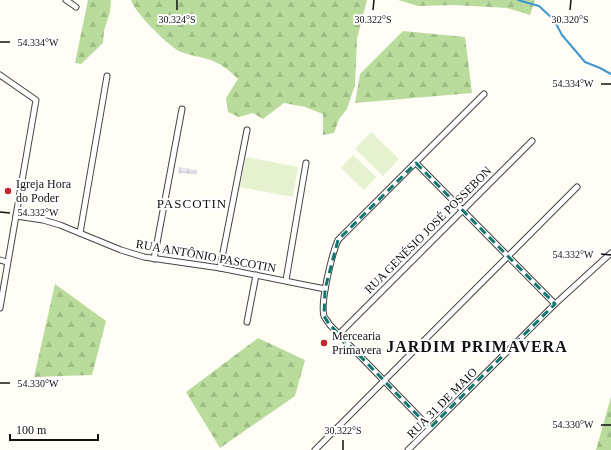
<svg xmlns="http://www.w3.org/2000/svg" width="611" height="450" font-family="Georgia,serif">
	<style>
		.industrial { fill: url(#industrial-grid) }
		.forest { fill: url(#forest-firs) }
		.pitch { fill: #e6f2cf }
		.lines { fill: none; stroke-linecap: round; stroke-linejoin: round }
		.stream { stroke: #3f96cf; stroke-width: 2 }
		.street-casing { stroke: #444; stroke-width: 7 }
		.street { stroke: #fff; stroke-width: 5 }
		.marked { fill: none; stroke: #0f766e; stroke-width: 3; stroke-dasharray: 8 5; stroke-linejoin: round }
		.ticks { fill: none; stroke: #111; stroke-width: 1.5 }
		.poi-dot { fill: #c4262e; stroke: #fff; stroke-width: 1.5 }
		.labels { text-anchor: middle; stroke-width: 4; stroke-linejoin: round; paint-order: stroke }
		.poi-label { font-size: 12px; fill: #111; stroke: #fff; text-anchor: start }
		.street-label { font-size: 12px; fill: #111; stroke: #fff }
		.neighbourhood-label { font-size: 13px; letter-spacing: 1px; fill: #111; stroke: #fff }
		.district-label { font-size: 16px; font-weight: bold; letter-spacing: 1px; fill: #111; stroke: #fff }
		.ticks-label { font-size: 10px; text-anchor: middle; fill: #111; stroke: #fff; stroke-width: 4; stroke-linejoin: round; paint-order: stroke }
	</style>
	<defs>
		<pattern id="industrial-grid" width="8" height="8" patternUnits="userSpaceOnUse"><rect width="8" height="8" fill="#eee6ef"/><path d="M0 4h8M4 0v8" fill="none" stroke="#cbc4cc"/></pattern>
		<pattern id="forest-firs" width="22" height="20" patternUnits="userSpaceOnUse"><rect width="22" height="20" fill="#b9dc9c"/><path d="M5 1l3.5 6h-7zM16 11l3.5 6h-7z" fill="#9ebc85"/></pattern>
	</defs>
	<rect width="100%" height="100%" fill="#fffdf5"/>
	<path class="industrial" d="M 179,167 L 197,170 L 196,175 L 178,173 Z"/>
	<g class="forest">
		<path d="M 88,0 L 111,0 L 110,12 L 104,31 L 103,43 L 81,64 L 75,63 Z"/>
		<path d="M 131,0 L 367,0 L 357,39 L 355,85 L 347,109 L 339,119 L 334,133 L 323,135 L 323,114 L 305,107 L 284,103 L 263,119 L 253,113 L 239,117 L 228,112 L 226,98 L 238,79 C 229,70 219,62 207,59 C 197,56 187,55 177,50 C 165,42 135,13 131,0 Z"/>
		<path d="M 398,0 L 535,0 L 530,15 L 507,8 L 454,5 L 418,6 Z"/>
		<path d="M 403,31 L 465,37 L 472,93 L 355,103 L 360,74 Z"/>
		<path d="M 55,284 L 106,321 L 92,375 L 34,377 Z"/>
		<path d="M 258,338 L 305,360 L 295,396 L 220,448 L 186,392 Z"/>
		<path d="M 611,397 L 611,450 L 596,450 Z"/>
	</g>
	<g class="pitch">
		<path d="M 371,132 L 399,159 L 383,176 L 355,149 Z"/>
		<path d="M 353,155 L 376,177 L 364,190 L 341,168 Z"/>
		<path d="M 246,157 L 298,167 L 293,197 L 240,187 Z"/>
	</g>
	<g class="lines">
		<path class="stream" d="M 518,0 L 539,6 L 554,20 L 562,35 L 585,62 L 600,68 L 611,74"/>
		<g class="street-casing">
			<g id="street">
				<path d="M 66,0 L 76,7"/>
				<path d="M 0,75 L 36,100 L 0,308"/>
				<path d="M 416,163 L 555,304"/>
				<path d="M 16,216 L 43,220 L 60,225 L 121,250 L 144,257 L 220,268 L 325,289"/>
				<path d="M 80,233 L 107,76"/>
				<path d="M 154,259 L 182,109"/>
				<path d="M 0,260 L 7,262"/>
				<path d="M 220,268 L 247,130"/>
				<path d="M 286,280 L 306,163"/>
				<path d="M 247,322 L 256,275"/>
				<path d="M 339,334 L 532,141"/>
				<path d="M 430,428 L 329,324 C 328,321 325,319 324,316 C 320,302 332,254 338,240 L 484,94"/>
				<path d="M 315,450 L 577,187"/>
				<path d="M 408,450 L 555,304 L 611,253"/>
			</g>
		</g>
		<use href="#street" class="street"/>
	</g>
	<path class="marked" d="M 416,163 L 555,304 L 430,428 L 329,324 L 324,316 L 325,289 L 338,240 Z"/>
	<path class="ticks" d="M 177,10 L 177,0M 373,10 L 374,0M 570,10 L 571,0M 0,42 L 10,42M 601,84 L 611,84M 0,212 L 10,213M 601,254 L 611,255M 0,383 L 10,383M 601,425 L 611,425M 343,450 L 343,440"/>
	<g class="poi-dot">
		<circle cx="8" cy="191" r="4"/>
		<circle cx="324" cy="343" r="4"/>
	</g>
	<g class="labels">
		<g class="poi-label">
			<text x="16" y="188">Igreja Hora<tspan x="16" dy="14">do Poder</tspan></text>
			<text x="332" y="340">Mercearia<tspan x="332" dy="14">Primavera</tspan></text>
		</g>
		<g class="street-label">
			<text transform="translate(428 230) rotate(-45)" y="4">RUA GENÉSIO JOSÉ POSSEBON</text>
			<text transform="translate(206 256) rotate(10)" y="4">RUA ANTÔNIO PASCOTIN</text>
			<text transform="translate(442 403) rotate(-45)" y="4">RUA 31 DE MAIO</text>
		</g>
		<g class="neighbourhood-label">
			<text x="192" y="208">PASCOTIN</text>
		</g>
		<g class="district-label">
			<text x="477" y="352">JARDIM PRIMAVERA</text>
		</g>
	</g>
	<g class="ticks-label">
		<text x="177" y="23">30.324°S</text>
		<text x="373" y="23">30.322°S</text>
		<text x="570" y="23">30.320°S</text>
		<text x="38" y="46">54.334°W</text>
		<text x="573" y="87">54.334°W</text>
		<text x="38" y="216">54.332°W</text>
		<text x="573" y="258">54.332°W</text>
		<text x="38" y="387">54.330°W</text>
		<text x="573" y="428">54.330°W</text>
		<text x="343" y="434">30.322°S</text>
	</g>
	<path d="M10 434v6h88v-6" fill="none" stroke="#111111" stroke-width="2"/>
	<text x="16" y="434" font-size="12" fill="#111111" stroke="#ffffff" stroke-width="3" paint-order="stroke">100 m</text>
</svg>
